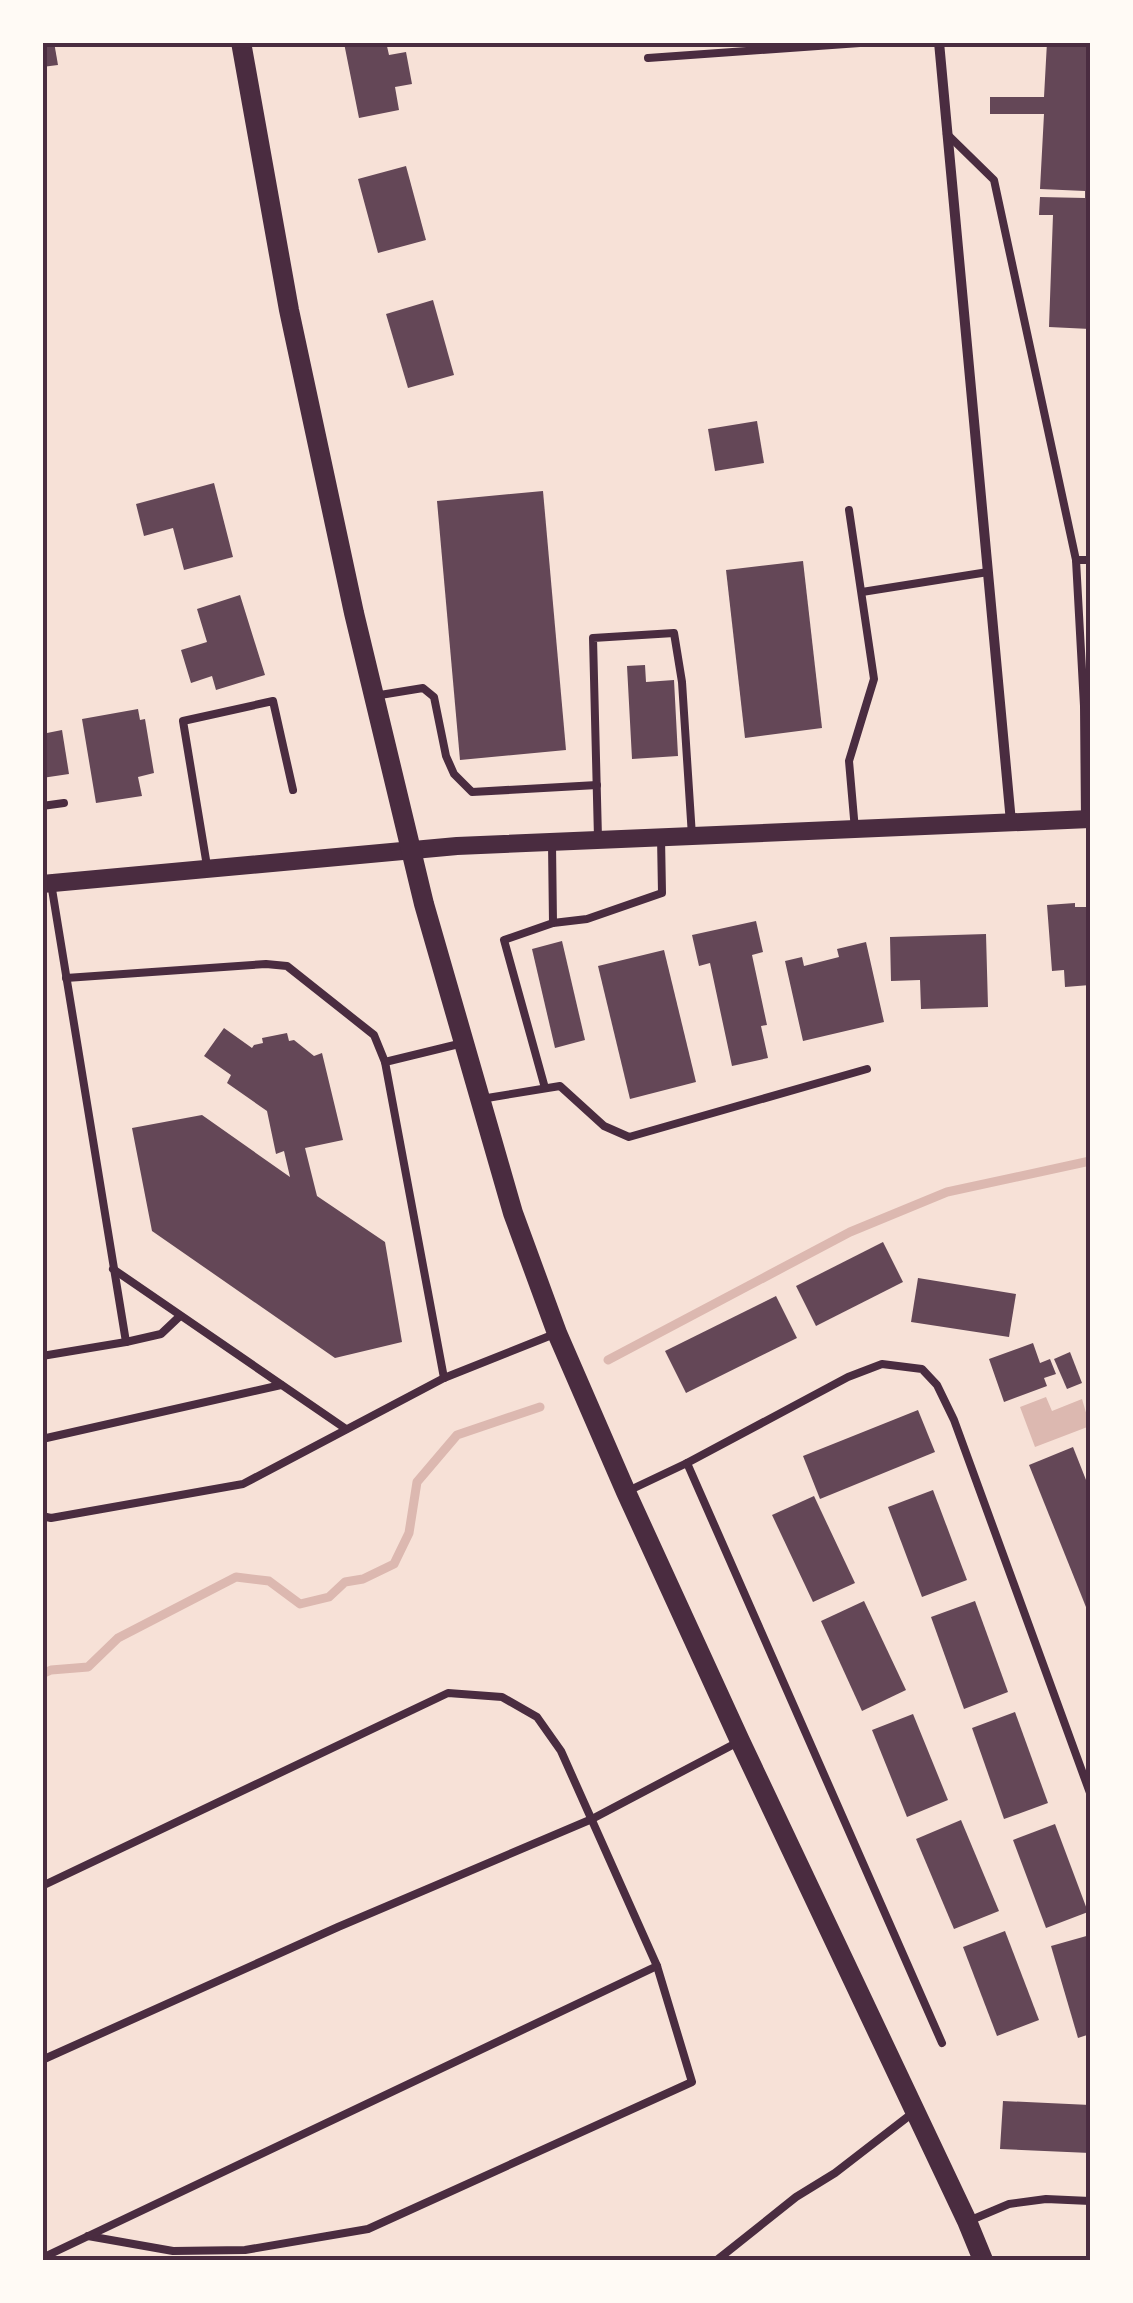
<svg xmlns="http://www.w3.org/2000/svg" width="1133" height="2303" font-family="Cabin,sans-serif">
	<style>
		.water { fill: #dcb8b0 }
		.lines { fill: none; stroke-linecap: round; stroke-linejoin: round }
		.stream { stroke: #dcb8b0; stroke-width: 9 }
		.building { fill: #644757 }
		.service { stroke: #4a2c40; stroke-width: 8 }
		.minor { stroke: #4a2c40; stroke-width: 10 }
		.tertiary { stroke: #4a2c40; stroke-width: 18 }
		.secondary { stroke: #4a2c40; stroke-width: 20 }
		.neatline { fill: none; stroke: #4a2c40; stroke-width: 4 }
	</style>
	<rect width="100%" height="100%" fill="#f7e1d7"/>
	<path class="water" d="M 1046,1397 L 1052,1411 L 1082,1399 L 1090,1426 L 1035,1447 L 1020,1407 Z"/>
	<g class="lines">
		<g class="stream">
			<path d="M 608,1360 L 850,1232 L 947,1192 L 1090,1161"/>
			<path d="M 42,1674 L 51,1670 L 88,1667 L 118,1638 L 236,1577 L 269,1581 L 300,1604 L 329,1597 L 345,1582 L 363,1579 L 394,1564 L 409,1533 L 417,1482 L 457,1435 L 540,1407"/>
		</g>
	</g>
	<g class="building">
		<path d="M 42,42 L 54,42 L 58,65 L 42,67 Z"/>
		<path d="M 386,42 L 389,55 L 406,52 L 412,84 L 395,87 L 399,110 L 359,118 L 344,43 Z"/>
		<path d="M 1047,42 L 1090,42 L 1090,329 L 1049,327 L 1053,215 L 1039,215 L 1040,197 L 1085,198 L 1085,191 L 1040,189 L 1044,114 L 990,114 L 990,97 L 1044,97 Z"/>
		<path d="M 406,166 L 426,240 L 378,253 L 358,179 Z"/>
		<path d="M 433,300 L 454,375 L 408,388 L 386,314 Z"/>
		<path d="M 757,421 L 764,463 L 715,471 L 708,429 Z"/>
		<path d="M 214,483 L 233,557 L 184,570 L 173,528 L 144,536 L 136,504 Z"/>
		<path d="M 543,491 L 566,750 L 460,760 L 437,501 Z"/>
		<path d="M 803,561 L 822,728 L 745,738 L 726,570 Z"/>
		<path d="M 240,595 L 265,675 L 216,690 L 212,676 L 191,683 L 181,650 L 207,642 L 197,609 Z"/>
		<path d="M 645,665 L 646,682 L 674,680 L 678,756 L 632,759 L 627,666 Z"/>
		<path d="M 138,709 L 140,720 L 145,719 L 154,773 L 138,777 L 142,796 L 96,803 L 82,719 Z"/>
		<path d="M 62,730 L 69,774 L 42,778 L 42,734 Z"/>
		<path d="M 1075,903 L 1075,907 L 1090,907 L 1090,985 L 1065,987 L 1064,970 L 1052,971 L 1047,905 Z"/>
		<path d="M 756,921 L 763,952 L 752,955 L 767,1025 L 761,1026 L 768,1058 L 732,1066 L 710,963 L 699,966 L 692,935 Z"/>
		<path d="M 986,934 L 988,1007 L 921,1009 L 920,980 L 891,981 L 890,937 Z"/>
		<path d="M 562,941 L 585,1040 L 555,1048 L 532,949 Z"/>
		<path d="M 866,942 L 884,1022 L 803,1041 L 785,961 L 802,957 L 804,966 L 839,957 L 837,949 Z"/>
		<path d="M 664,950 L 696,1082 L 630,1099 L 598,966 Z"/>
		<path d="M 224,1028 L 252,1048 L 254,1045 L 263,1043 L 262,1038 L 287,1033 L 289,1041 L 294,1040 L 314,1056 L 322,1053 L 343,1140 L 305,1148 L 317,1196 L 385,1242 L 402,1342 L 335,1358 L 152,1231 L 132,1128 L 202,1115 L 290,1177 L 284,1151 L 276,1154 L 267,1111 L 227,1083 L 231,1075 L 204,1056 Z"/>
		<path d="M 883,1242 L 903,1282 L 816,1326 L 796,1286 Z"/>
		<path d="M 918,1278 L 1016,1294 L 1009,1337 L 911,1322 Z"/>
		<path d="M 776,1296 L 797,1338 L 686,1393 L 665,1351 Z"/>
		<path d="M 1033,1343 L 1040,1363 L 1050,1359 L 1056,1374 L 1044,1378 L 1047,1386 L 1004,1402 L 989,1359 Z"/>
		<path d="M 1070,1352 L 1082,1383 L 1067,1389 L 1054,1359 Z"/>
		<path d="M 918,1410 L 935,1452 L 820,1499 L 803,1456 Z"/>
		<path d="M 1073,1447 L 1090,1490 L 1090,1617 L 1029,1465 Z"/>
		<path d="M 933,1490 L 967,1580 L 922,1597 L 888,1507 Z"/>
		<path d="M 814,1496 L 855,1583 L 813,1602 L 772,1515 Z"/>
		<path d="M 864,1601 L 906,1690 L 862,1711 L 821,1621 Z"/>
		<path d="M 975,1601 L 1008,1692 L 964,1709 L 931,1617 Z"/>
		<path d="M 1015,1712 L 1048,1803 L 1004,1819 L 972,1728 Z"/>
		<path d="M 913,1714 L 948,1800 L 907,1817 L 872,1730 Z"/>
		<path d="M 961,1820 L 999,1911 L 954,1929 L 916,1839 Z"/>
		<path d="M 1055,1824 L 1088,1912 L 1046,1928 L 1013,1840 Z"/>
		<path d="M 1005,1931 L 1039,2020 L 997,2036 L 963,1947 Z"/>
		<path d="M 1090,1935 L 1090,2034 L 1078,2038 L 1051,1946 Z"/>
		<path d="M 1003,2101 L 1090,2105 L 1090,2153 L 1000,2149 Z"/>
	</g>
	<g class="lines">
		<g class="service">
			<path d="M 648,58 L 874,42"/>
			<path d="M 947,134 L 994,180 L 1076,560"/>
			<path d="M 849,510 L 874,679 L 849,761 L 855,830"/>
			<path d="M 862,592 L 988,572"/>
			<path d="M 374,696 L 423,688 L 434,697 L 446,756 L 454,774 L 472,792 L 597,785"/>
			<path d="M 1084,706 L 1076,560 L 1090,560"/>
			<path d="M 42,806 L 64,803"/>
			<path d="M 1085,819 L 1084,706 L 1090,706"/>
			<path d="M 598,838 L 593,638 L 674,633 L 682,682 L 692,836"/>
			<path d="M 207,866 L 183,721 L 273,701 L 293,790"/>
			<path d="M 553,923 L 587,919 L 662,893 L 661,837"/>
			<path d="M 66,978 L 266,964 L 287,966 L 374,1035 L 385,1062 L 444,1378"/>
			<path d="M 385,1062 L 463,1043"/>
			<path d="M 545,1088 L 504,940 L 553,923 L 552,844"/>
			<path d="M 481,1099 L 560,1086 L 604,1126 L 629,1137 L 867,1069"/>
			<path d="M 113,1269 L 346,1429"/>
			<path d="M 126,1342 L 161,1334 L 180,1316"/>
			<path d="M 42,1356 L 126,1342 L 51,883"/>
			<path d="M 42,1439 L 281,1385"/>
			<path d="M 687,1463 L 942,2043"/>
			<path d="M 630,1490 L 687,1463 L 848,1377 L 882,1364 L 922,1369 L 937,1385 L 954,1420 L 1090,1793"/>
			<path d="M 42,1516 L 51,1518 L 243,1484 L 444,1378 L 557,1333"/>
			<path d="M 42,1886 L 448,1693 L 502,1697 L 537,1717 L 561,1751 L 657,1966 L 692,2082 L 368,2229 L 245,2250 L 173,2251 L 88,2236"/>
			<path d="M 42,2060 L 338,1927 L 592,1819 L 740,1741"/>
			<path d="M 971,2220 L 1009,2204 L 1046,2199 L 1090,2201"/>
			<path d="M 42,2258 L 657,1966"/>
			<path d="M 717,2260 L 796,2197 L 835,2173 L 914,2112"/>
		</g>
		<path class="minor" d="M 939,42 L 1011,822"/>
		<path class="tertiary" d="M 42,884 L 457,846 L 1090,819"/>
		<path class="secondary" d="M 241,42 L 289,310 L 354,613 L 424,904 L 513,1213 L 557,1333 L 626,1492 L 740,1741 L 967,2221 L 983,2260"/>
	</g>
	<rect width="1133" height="2303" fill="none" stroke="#fffaf5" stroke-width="90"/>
	<rect x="45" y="45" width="1043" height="2213" class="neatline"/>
</svg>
